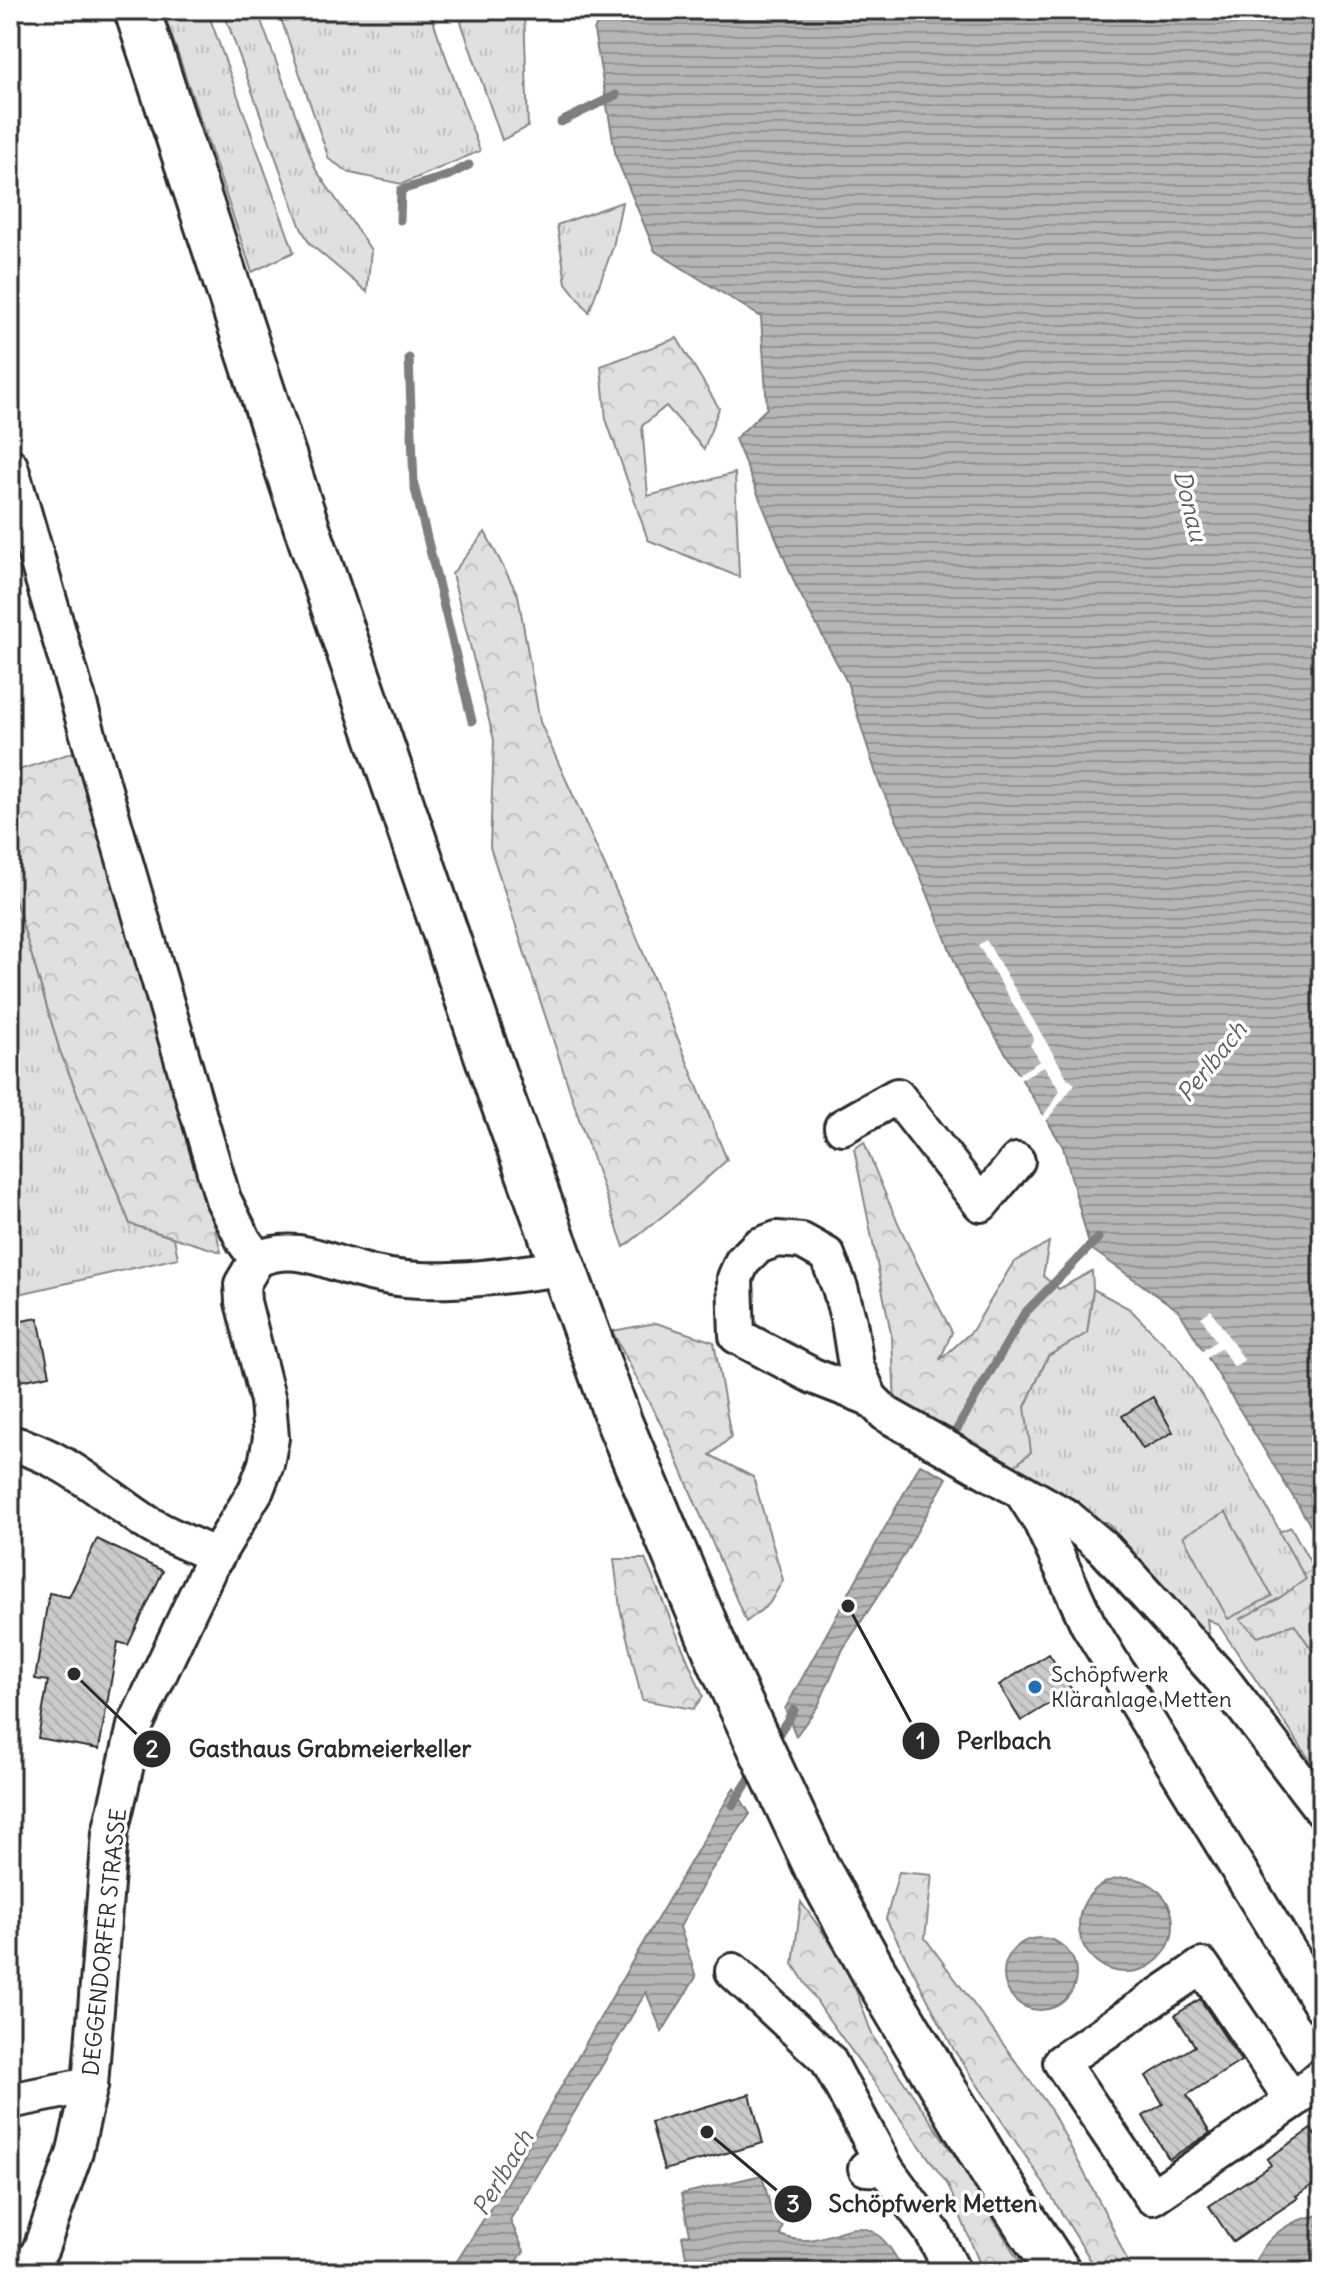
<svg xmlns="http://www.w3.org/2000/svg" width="1332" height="2282" font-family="Delius,sans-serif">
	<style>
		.grass { fill: url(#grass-tufts); stroke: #868686; stroke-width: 2 }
		.forest { fill: url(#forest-crowns); stroke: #868686; stroke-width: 2 }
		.pitch { fill: #e0e0e0; stroke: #868686; stroke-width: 2 }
		.water { fill: url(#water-rules); stroke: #7e7e7e; stroke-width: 2 }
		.pier { fill: #fff }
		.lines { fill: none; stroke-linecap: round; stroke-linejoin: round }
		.stream { stroke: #7e7e7e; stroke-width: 9 }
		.building { fill: url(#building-back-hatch); stroke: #2b2b2b; stroke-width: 2 }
		.minor-casing { stroke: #2b2b2b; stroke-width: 40 }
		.major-casing { stroke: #2b2b2b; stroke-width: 50 }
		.minor { stroke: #fff; stroke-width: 34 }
		.major { stroke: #fff; stroke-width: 44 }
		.poi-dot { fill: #1f6fb2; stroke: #fff; stroke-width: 3 }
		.labels { text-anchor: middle; stroke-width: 7; stroke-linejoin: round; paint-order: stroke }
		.poi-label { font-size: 22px; fill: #2b2b2b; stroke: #fff; text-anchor: start }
		.street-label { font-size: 22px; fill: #2b2b2b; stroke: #fff }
		.water-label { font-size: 24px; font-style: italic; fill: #5c5c5c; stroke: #fff }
		.leader { fill: none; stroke: #2b2b2b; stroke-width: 3 }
		.callout-dot { fill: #2b2b2b; stroke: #fff; stroke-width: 3 }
		.mark-label { font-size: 24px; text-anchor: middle; font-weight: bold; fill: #fff }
		.callout-label { font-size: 24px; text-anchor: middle; font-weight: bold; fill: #2b2b2b; stroke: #fff; stroke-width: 7; stroke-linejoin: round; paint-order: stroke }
	</style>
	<defs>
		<pattern id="grass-tufts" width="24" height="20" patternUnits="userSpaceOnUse" patternTransform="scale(2)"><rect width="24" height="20" fill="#e0e0e0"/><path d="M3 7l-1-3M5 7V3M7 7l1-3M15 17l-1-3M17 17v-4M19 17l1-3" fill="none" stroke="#c0c0c0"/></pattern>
		<pattern id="forest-crowns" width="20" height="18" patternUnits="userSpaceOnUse" patternTransform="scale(2)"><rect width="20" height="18" fill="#e0e0e0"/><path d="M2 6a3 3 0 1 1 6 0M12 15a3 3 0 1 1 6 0" fill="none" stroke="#c0c0c0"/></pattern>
		<pattern id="water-rules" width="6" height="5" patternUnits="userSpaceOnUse" patternTransform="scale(2)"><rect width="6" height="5" fill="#b6b6b6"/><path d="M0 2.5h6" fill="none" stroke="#949494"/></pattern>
		<pattern id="building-back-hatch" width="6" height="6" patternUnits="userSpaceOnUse" patternTransform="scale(2)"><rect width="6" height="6" fill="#cbcbcb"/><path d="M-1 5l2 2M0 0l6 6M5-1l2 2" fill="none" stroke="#aeaeae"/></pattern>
	</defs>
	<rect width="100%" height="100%" fill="#fff"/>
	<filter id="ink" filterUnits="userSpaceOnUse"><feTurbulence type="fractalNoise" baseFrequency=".0125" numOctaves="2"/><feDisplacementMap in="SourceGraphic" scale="16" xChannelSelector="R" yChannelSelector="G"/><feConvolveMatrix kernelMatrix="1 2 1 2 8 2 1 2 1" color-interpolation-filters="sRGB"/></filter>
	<g filter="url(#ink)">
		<g class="grass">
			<path d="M 163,10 L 207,10 L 294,252 L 252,272 Z"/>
			<path d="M 223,10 L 257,10 L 316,170 L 371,250 L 367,292 L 310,244 L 301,228 Z"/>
			<path d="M 278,10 L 429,10 L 480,151 L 402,184 L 350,173 L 329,159 Z"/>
			<path d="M 477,10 L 524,10 L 528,127 L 502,140 L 461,22 Z"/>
			<path d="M 622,202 L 613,247 L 589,312 L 566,283 L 557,225 Z"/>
			<path d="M 10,882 L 60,1051 L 130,1224 L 174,1238 L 178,1258 L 10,1296 Z"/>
			<path d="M 1093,1289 L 1130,1309 L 1179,1359 L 1219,1423 L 1307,1579 L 1278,1599 L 1322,1664 L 1322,1778 L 1218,1624 L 1207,1619 L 1209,1635 L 1197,1633 L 1107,1522 L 1092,1523 L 1009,1471 L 1025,1407 L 1048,1356 L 1087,1333 Z"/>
		</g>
		<g class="forest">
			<path d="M 677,338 L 719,408 L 704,449 L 666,406 L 642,426 L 648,496 L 735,473 L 739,577 L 648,540 L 606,419 L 601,366 Z"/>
			<path d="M 485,532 L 518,595 L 540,722 L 636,935 L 727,1160 L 679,1203 L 624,1247 L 581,1125 L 490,847 L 494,740 L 452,574 Z"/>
			<path d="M 74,752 L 201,1169 L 221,1252 L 130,1224 L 60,1051 L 10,882 L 10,773 Z"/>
			<path d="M 864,1142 C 889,1207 919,1270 952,1332 L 940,1360 L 972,1331 L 1013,1263 L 1049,1242 L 1043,1276 L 1059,1289 L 1092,1271 L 1093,1289 L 1087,1333 L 1048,1356 L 1025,1407 L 1031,1452 L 1009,1471 L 895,1404 L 892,1338 L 854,1149 Z"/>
			<path d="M 656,1323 L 714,1342 L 731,1437 L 710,1455 L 753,1477 L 783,1580 L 769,1604 L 746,1622 L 667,1436 L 612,1331 Z"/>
			<path d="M 1291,1527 L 1322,1584 L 1322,1664 L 1294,1624 L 1258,1637 L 1240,1619 L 1278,1599 L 1306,1579 L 1279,1532 Z"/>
			<path d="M 614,1559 L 645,1559 L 703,1696 L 693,1709 L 642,1700 L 620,1608 Z"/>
			<path d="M 899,1872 L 932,1875 L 925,1938 L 1050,2108 L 1108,2218 L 1132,2272 L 1098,2272 L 1037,2173 L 954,2050 L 886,1919 Z"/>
			<path d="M 801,1902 L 847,1966 L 873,2037 L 970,2178 L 1025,2272 L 983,2272 L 948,2185 L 825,2014 L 793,1964 Z"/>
		</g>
		<path class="pitch" d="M 1226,1512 L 1272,1596 L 1228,1619 L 1183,1536 Z"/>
		<g class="water">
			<path d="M 602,10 L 1322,10 L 1322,1544 L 1179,1311 L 1090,1248 L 1063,1147 L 964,985 L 908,845 L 879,783 L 847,682 L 796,586 L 735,439 L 767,408 L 761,317 L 655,251 L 616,157 L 594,31 Z"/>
			<path d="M 920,1464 L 947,1478 L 896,1569 L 843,1649 L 818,1706 L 796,1736 L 785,1709 Z"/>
			<path d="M 734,1788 L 750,1814 L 710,1872 L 680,1927 L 696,1977 L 662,2032 L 646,1992 L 510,2220 L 524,2251 L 510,2272 L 450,2272 L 506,2184 L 629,1967 Z"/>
			<circle cx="1126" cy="1925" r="47"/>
			<circle cx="1040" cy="1974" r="36"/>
			<path d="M 762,2175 L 773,2216 L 783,2213 L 784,2221 L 780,2235 C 836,2259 861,2184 904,2272 L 689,2272 L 682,2236 L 690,2234 L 681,2194 Z"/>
			<path d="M 1322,2215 L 1322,2272 L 1253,2272 C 1260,2239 1290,2218 1322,2215 Z"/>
		</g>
		<g class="pier">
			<path d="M 986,940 L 1068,1079 L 1075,1084 L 1043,1125 L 1040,1121 L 1060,1091 L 1044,1066 L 1018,1081 L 1015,1076 L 1040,1061 L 1030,1045 L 1034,1039 L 978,945 Z"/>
			<path d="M 1211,1310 L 1244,1360 L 1234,1367 L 1221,1348 L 1204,1360 L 1200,1353 L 1216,1341 L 1201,1317 Z"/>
		</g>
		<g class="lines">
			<g class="stream">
				<path d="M 561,122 L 616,95"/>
				<path d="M 400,220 L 401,190 L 447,176 L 469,165"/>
				<path d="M 409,358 L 414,485 L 472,721"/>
				<path d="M 950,1441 L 1024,1314 L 1098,1238"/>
				<path d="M 772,1744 L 794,1710"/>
				<path d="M 733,1805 L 755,1770"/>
			</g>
		</g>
		<g class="building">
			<path d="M 38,1318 L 50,1375 L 10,1383 L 10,1323 Z"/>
			<path d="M 1153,1397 L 1173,1432 L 1143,1449 L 1122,1416 Z"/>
			<path d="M 97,1539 L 163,1571 L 128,1645 L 118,1642 L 99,1749 L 38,1738 L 48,1681 L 35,1679 L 49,1593 L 69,1597 Z"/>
			<path d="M 1049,1654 L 1072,1690 L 1021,1721 L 999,1685 Z"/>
			<path d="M 1200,1999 L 1241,2061 L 1187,2095 L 1210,2133 L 1169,2159 L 1143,2116 L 1163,2104 L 1146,2076 L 1195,2046 L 1175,2015 Z"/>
			<path d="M 750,2094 L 763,2143 L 664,2170 L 651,2122 Z"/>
			<path d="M 1311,2129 L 1322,2146 L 1322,2179 L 1296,2196 L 1298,2198 L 1233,2242 L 1209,2206 L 1271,2165 L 1267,2159 Z"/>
		</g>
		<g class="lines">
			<g class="minor-casing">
				<g id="minor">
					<path d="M 10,466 L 223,1199 L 244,1241 L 257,1259"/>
					<path d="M 842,1127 L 897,1096 L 981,1204 L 1017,1161"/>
					<path d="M 257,1259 C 296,1243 321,1260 359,1270 C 379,1276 399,1279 420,1280 C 468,1282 516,1274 563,1268"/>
					<path d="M 870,1398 L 813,1376 L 737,1336 L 735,1278 L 742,1262 L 758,1246 L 777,1239 L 802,1241 L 827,1255 L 840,1288 L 849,1322 L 856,1366 L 870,1398 L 886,1414 L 1067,1517 L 1105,1549 L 1222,1679 L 1322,1810"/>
					<path d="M 10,1443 C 64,1456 103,1494 149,1524 C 170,1537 195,1546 217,1556"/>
					<path d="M 1022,1492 L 1040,1520 L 1088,1624 L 1322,2006"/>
					<path d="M 733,1971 L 828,2060 L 886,2169"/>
					<path d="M 10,2101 L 90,2085"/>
					<path d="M 1293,2101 L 1202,1966 L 1061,2062 L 1152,2197 L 1293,2101 L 1322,2076"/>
					<path d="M 866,2168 L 886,2169 L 933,2233 L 953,2272"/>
					<path d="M 28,2272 L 41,2248 L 74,2155 L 90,2085 L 110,1833 L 135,1726 L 209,1568 L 256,1490 L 266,1464 L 271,1438 L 268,1401 L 243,1302 L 242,1284 L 257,1259"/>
				</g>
			</g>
			<g class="major-casing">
				<path id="major" d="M 137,10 L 307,528 L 501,1096 L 620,1424 L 721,1663 L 817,1868 L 874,1972 L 994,2174 L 1058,2272"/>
			</g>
			<use href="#minor" class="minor"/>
			<use href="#major" class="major"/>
		</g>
	</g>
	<circle class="poi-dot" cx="1035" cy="1687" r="8"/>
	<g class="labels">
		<g class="poi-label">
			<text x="1051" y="1682">Schöpfwerk<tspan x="1051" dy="25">Kläranlage Metten</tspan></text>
		</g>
		<g class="street-label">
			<text transform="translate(104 1942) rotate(-84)" y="8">DEGGENDORFER STRASSE</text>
		</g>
		<g class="water-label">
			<text transform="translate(1190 506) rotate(76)" y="8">Donau</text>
			<text transform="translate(1212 1062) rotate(-51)" y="8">Perlbach</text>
			<text transform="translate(503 2173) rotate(-59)" y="8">Perlbach</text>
		</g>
	</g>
	<path class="leader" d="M848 1606L921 1741M74 1674L152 1749M707 2132L793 2204"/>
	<g class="callout-dot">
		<circle cx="848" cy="1606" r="8"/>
		<circle cx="74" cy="1674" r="8"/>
		<circle cx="707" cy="2132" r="8"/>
		<circle cx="921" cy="1741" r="20"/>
		<circle cx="152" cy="1749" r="20"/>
		<circle cx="793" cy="2204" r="20"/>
	</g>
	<g class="mark-label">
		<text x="921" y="1749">1</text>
		<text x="152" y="1757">2</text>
		<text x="793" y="2212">3</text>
	</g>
	<g class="callout-label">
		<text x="1004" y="1749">Perlbach</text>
		<text x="330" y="1757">Gasthaus Grabmeierkeller</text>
		<text x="933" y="2212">Schöpfwerk Metten</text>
	</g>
	<rect width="1332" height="2282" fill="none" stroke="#fff" stroke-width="40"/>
	<rect x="20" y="20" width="1292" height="2242" fill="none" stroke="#2b2b2b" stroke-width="3" filter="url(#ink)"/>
</svg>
